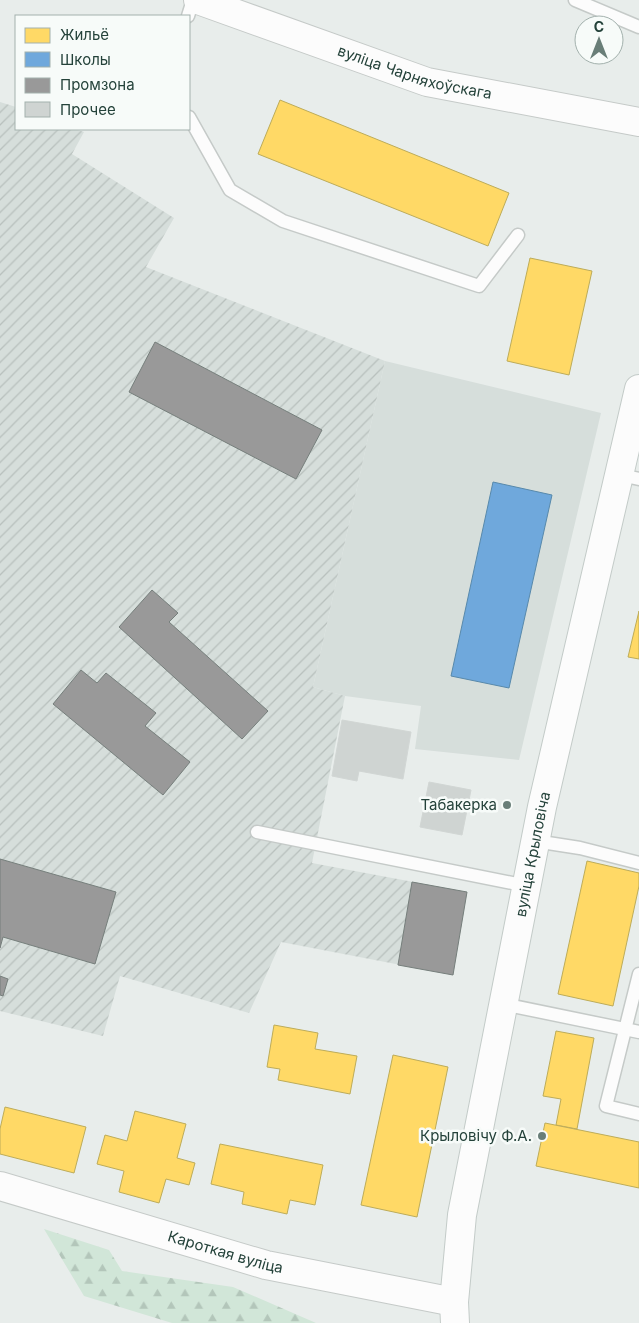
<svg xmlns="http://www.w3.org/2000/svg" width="639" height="1323" font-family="Inter,sans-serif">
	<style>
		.built { fill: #d6dedb }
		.industrial { fill: url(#industrial-furrows) }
		.forest { fill: url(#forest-firs) }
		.homes { fill: #ffd966; stroke: #bdac59 }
		.schools { fill: #6fa8dc; stroke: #5889ab }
		.industry { fill: #999; stroke: #767f7c }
		.building { fill: #cfd4d2; stroke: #d1d6d4 }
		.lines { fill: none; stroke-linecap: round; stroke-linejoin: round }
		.service-casing { stroke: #c5cac8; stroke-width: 15 }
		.tertiary-casing { stroke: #c5cac8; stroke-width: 30 }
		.secondary-casing { stroke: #c3cbc8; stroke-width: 30 }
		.service { stroke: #fcfcfc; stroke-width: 12 }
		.tertiary { stroke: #fcfcfc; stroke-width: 28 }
		.secondary { stroke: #fcfcfc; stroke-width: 28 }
		.poi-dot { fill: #697e78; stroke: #f7fbf9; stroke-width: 2 }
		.labels { text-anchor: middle; stroke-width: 5; stroke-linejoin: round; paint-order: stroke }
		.street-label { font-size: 15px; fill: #24423a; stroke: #f7fbf9 }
		.poi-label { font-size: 15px; fill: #24423a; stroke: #f7fbf9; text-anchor: end }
	</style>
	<defs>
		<pattern id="industrial-furrows" width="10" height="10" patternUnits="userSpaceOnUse" patternTransform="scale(1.25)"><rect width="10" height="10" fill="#d6dedb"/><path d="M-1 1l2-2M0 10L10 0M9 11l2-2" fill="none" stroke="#b8c0bd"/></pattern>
		<pattern id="forest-firs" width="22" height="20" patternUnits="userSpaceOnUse" patternTransform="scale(1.25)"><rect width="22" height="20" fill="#d1e6d8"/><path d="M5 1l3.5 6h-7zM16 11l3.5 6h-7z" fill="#b3c6ba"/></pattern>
	</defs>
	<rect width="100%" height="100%" fill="#e8edeb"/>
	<path class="built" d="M 385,361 L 601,413 L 519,760 L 415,749 L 421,706 L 345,696 L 313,687 Z"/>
	<path class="industrial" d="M 0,102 L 16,107 L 16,129 L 75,129 L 84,132 L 72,154 L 174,218 L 146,267 L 385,361 L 313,687 L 345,696 L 312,863 L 467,892 L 453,975 L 281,942 L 249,1013 L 120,976 L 103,1036 L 0,1011 Z"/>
	<path class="forest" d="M 44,1229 L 109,1250 L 122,1271 L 233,1287 L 316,1323 L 172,1323 L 84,1296 Z"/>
	<g class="homes">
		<path d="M 280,100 L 509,193 L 488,246 L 258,154 Z"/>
		<path d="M 530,258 L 592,271 L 569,375 L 507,361 Z"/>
		<path d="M 639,611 L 639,659 L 628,657 Z"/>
		<path d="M 587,861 L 639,873 L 639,886 L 613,1006 L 558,994 Z"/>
		<path d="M 274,1025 L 318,1033 L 315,1049 L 357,1056 L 350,1094 L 278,1080 L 280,1069 L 267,1067 Z"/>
		<path d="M 556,1031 L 594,1038 L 577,1129 L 556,1125 L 561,1099 L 543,1096 Z"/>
		<path d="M 393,1055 L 448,1067 L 417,1217 L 361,1205 Z"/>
		<path d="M 5,1107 L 86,1127 L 74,1173 L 0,1154 L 0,1129 Z"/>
		<path d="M 135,1111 L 186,1124 L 177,1158 L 195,1163 L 189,1185 L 166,1179 L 159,1203 L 119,1192 L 124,1171 L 97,1164 L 105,1135 L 127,1141 Z"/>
		<path d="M 545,1123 L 639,1142 L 639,1188 L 536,1166 Z"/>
		<path d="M 220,1144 L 323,1165 L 315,1205 L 290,1200 L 287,1214 L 242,1204 L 244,1192 L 211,1184 Z"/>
	</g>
	<path class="schools" d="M 493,482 L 552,495 L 509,688 L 451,676 Z"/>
	<g class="industry">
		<path d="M 155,342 L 322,430 L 296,479 L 129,392 Z"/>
		<path d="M 152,590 L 178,613 L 169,622 L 268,711 L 242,739 L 119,627 Z"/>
		<path d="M 81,670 L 97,683 L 106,673 L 156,713 L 145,726 L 190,762 L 163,795 L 53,704 Z"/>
		<path d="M 0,859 L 116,892 L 95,964 L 3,937 L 0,948 Z"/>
		<path d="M 412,882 L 467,892 L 453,975 L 398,965 Z"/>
		<path d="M 0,976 L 8,979 L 3,996 L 0,995 Z"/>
	</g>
	<g class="building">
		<path d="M 342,720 L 411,732 L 403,779 L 359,771 L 357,781 L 332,776 Z"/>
		<path d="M 429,782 L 471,790 L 462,835 L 420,827 Z"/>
	</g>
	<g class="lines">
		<g class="service-casing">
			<g id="service">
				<path d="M 575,0 L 639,27"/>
				<path d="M 188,16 L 193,0"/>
				<path d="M 189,117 L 230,190 L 283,221 L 479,286 L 518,235"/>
				<path d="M 620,475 L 639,479"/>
				<path d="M 257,832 L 527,886"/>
				<path d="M 535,841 L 580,848 L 639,863"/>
				<path d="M 639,974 L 606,1106 L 639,1114"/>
				<path d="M 503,1004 L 639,1032"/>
			</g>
		</g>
		<g class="tertiary-casing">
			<g id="tertiary">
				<path id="s1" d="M 198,0 L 427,82 L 639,122"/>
				<path id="s2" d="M 0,1186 L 266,1265 L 454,1302"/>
			</g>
		</g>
		<g class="secondary-casing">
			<g id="secondary">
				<path id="s3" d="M 455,1323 L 454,1302 L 462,1215 L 542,807 L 639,389"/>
			</g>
		</g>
		<use href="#service" class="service"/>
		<use href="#tertiary" class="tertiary"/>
		<use href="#secondary" class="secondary"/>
	</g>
	<g class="poi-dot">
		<circle cx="507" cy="805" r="5"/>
		<circle cx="542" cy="1136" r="5"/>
	</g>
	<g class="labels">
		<g class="street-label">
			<text dy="5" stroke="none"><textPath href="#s1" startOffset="229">вуліца Чарняхоўскага</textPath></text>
			<text dy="5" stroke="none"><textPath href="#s3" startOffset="476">вуліца Крыловіча</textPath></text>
			<text dy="5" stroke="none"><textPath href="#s2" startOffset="235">Кароткая вуліца</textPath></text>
		</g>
		<g class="poi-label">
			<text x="497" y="810">Табакерка</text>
			<text x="532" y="1141">Крыловічу Ф.А.</text>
		</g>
	</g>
	<rect x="15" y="15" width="175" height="115" fill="#f7fbf9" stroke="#a3b1ad"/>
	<rect x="25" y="28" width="25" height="15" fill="#ffd966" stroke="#a3b1ad"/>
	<text x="60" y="40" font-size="15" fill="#24423a">Жильё</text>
	<rect x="25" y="52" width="25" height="15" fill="#6fa8dc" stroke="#a3b1ad"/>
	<text x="60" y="65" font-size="15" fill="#24423a">Школы</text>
	<rect x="25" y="78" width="25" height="15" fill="#999999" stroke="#a3b1ad"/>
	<text x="60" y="90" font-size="15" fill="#24423a">Промзона</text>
	<rect x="25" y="102" width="25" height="15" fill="#cfd4d2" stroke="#a3b1ad"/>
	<text x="60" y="115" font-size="15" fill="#24423a">Прочее</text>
	<g transform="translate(599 40)"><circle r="24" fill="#f7fbf9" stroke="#a3b1ad"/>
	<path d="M0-4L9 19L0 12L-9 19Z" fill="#697e78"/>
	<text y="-8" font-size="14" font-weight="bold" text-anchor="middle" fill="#24423a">С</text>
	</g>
</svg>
